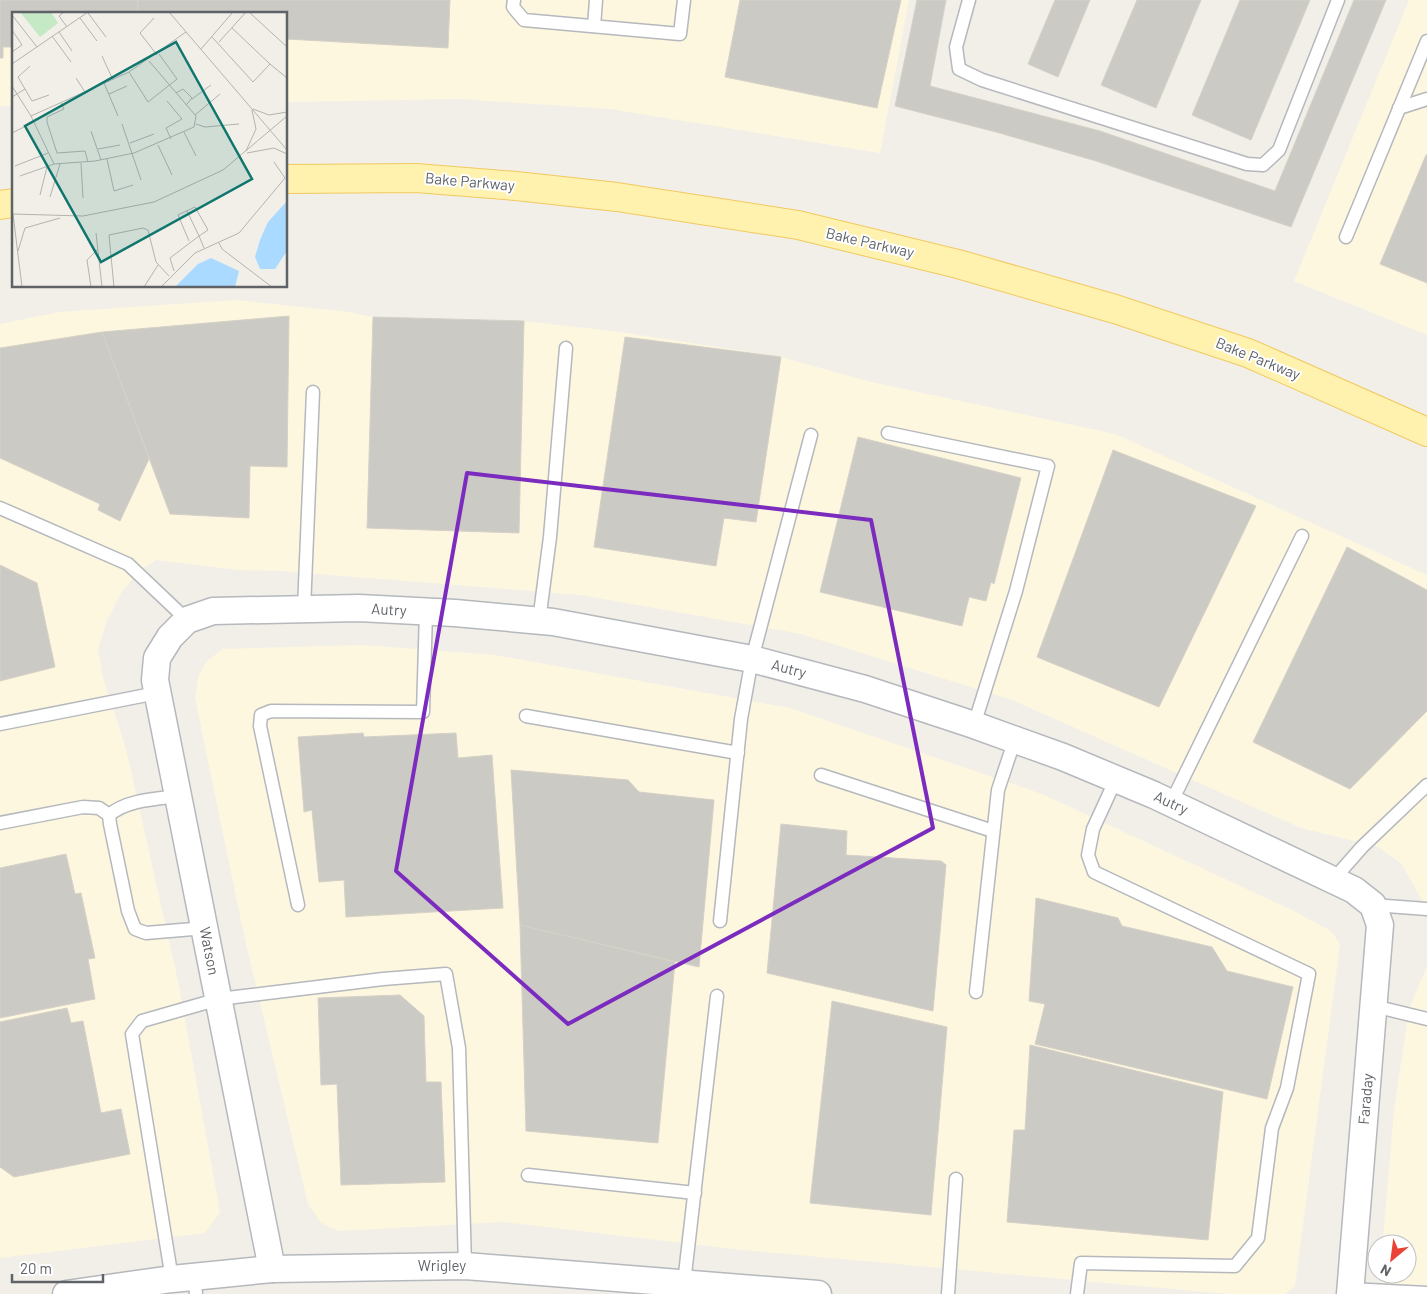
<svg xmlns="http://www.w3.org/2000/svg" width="1427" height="1294" font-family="Barlow,sans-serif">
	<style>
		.commercial { fill: #fef7e0 }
		.building { fill: #cccac5; stroke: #d6d1c6 }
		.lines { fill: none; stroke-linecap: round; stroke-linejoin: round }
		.lane-casing { stroke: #b5b8bc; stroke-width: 15 }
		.street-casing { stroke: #b5b8bc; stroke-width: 29 }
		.primary-casing { stroke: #f2c960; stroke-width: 30 }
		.lane { stroke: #fff; stroke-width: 12 }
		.street { stroke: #fff; stroke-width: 26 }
		.primary { stroke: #fff2af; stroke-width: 28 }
		.marked { fill: none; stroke: #7b2cbf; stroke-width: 4; stroke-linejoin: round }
		.labels { text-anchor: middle; stroke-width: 4; stroke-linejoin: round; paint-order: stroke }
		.street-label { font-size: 15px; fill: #5f6368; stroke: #fff }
		.inset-road { fill: none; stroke: #b3b3b1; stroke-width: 1 }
		.view { fill: #0f766e; fill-opacity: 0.15; stroke: #0f766e; stroke-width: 2.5 }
		.inset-edge { fill: none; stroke: #5f6368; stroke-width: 2.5 }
	</style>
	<rect width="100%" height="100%" fill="#f1efe8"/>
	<g class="commercial">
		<path d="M 0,0 L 909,0 L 880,153 L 610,109 L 459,99 L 286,102 L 286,14 L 14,14 L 14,106 L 0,106 Z"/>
		<path d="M 1409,0 L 1427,0 L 1427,335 L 1294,281 Z"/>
		<path d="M 236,300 L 349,312 L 373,317 L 524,321 L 620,332 L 781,357 L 867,381 L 1115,434 L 1427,575 L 1427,909 L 1401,863 L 1378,847 L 1301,828 L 1012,700 L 801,634 L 581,595 L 280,571 L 239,570 L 156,560 L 141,569 L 121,593 L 106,623 L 98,649 L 103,678 L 126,749 L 179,986 L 220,1212 L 205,1233 L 0,1258 L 0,324 L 59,312 Z"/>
		<path d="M 363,645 L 495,655 L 790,708 L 1042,794 L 1292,910 L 1331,931 L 1340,944 L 1295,1286 L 1285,1294 L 1228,1294 L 742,1250 L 503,1222 L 339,1231 L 321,1223 L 308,1204 L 244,935 L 195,698 L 198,677 L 207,661 L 223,649 Z"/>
		<path d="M 1427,966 L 1427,1294 L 1383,1294 L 1383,1274 L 1407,1274 L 1407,1244 L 1383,1244 L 1383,1239 L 1394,1110 L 1409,1009 Z"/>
	</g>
	<g class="building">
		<path d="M 0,0 L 138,0 L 137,14 L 14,14 L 14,47 L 3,47 L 3,58 L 0,58 Z"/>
		<path d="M 138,0 L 450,0 L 448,48 L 286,39 L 286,14 L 137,14 Z"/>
		<path d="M 740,0 L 901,0 L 877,108 L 725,77 Z"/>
		<path d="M 917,0 L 946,0 L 930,86 L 1100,131 L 1275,191 L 1354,0 L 1386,0 L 1291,227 L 1096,161 L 996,132 L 895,106 Z"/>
		<path d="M 1055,0 L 1090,0 L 1058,77 L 1028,64 Z"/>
		<path d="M 1137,0 L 1201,0 L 1156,108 L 1101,85 Z"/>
		<path d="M 1240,0 L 1310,0 L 1251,140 L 1192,115 Z"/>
		<path d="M 1426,155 L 1427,155 L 1427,283 L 1380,264 Z"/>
		<path d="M 289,316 L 287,467 L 250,466 L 249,518 L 170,514 L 102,332 Z"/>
		<path d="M 373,317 L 524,321 L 519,533 L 367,528 Z"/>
		<path d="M 102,332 L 149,459 L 120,521 L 98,510 L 100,504 L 0,458 L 0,348 Z"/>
		<path d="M 625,337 L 781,357 L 756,522 L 724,518 L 716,566 L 594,547 Z"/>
		<path d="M 858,437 L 1021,478 L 994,584 L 991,582 L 986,601 L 969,597 L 962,626 L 820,592 Z"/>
		<path d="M 1113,450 L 1256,506 L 1159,707 L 1037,657 Z"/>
		<path d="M 1347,547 L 1427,590 L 1427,711 L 1350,789 L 1253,742 Z"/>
		<path d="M 0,565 L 37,583 L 55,667 L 0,681 Z"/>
		<path d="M 363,733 L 364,737 L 456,733 L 458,758 L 492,755 L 503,908 L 346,917 L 344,880 L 319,882 L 312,810 L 304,812 L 298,737 Z"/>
		<path d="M 511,770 L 628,780 L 639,792 L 714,800 L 699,967 L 520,925 Z"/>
		<path d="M 781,824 L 847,831 L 846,855 L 941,861 L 946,865 L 933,1011 L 767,973 Z"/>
		<path d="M 66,854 L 75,894 L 81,893 L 95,958 L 88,959 L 95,999 L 0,1018 L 0,868 Z"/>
		<path d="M 1036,898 L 1118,918 L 1122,926 L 1212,947 L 1227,971 L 1293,987 L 1267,1099 L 1035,1044 L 1045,1004 L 1029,1001 Z"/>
		<path d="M 520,925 L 675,962 L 658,1143 L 526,1131 Z"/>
		<path d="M 400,995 L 424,1016 L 426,1082 L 441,1082 L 445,1182 L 341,1185 L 337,1084 L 321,1085 L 318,998 Z"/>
		<path d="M 832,1001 L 947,1027 L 931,1215 L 810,1203 Z"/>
		<path d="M 67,1008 L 71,1023 L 83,1021 L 101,1113 L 121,1109 L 130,1154 L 14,1177 L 0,1167 L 0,1022 Z"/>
		<path d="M 1030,1045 L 1223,1092 L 1208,1240 L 1007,1222 L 1014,1130 L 1025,1130 Z"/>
	</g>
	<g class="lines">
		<g class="lane-casing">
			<g id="lane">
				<path d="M 514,0 L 513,7 L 524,20 L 680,34 L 684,0"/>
				<path d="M 969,0 L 956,47 L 959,69 L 982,80 L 1247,164 L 1263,165 L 1279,150 L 1338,0"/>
				<path d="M 594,26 L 596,0"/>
				<path d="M 1399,108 L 1427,99"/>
				<path d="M 1346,237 L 1427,41"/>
				<path d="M 888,433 L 1048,466 L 1016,591 L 974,725"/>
				<path d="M 0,508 L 128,564 L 187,620"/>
				<path d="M 304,609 L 313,392"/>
				<path d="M 539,621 L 550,537 L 566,348"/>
				<path d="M 526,716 L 738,753"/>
				<path d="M 0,724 L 157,693"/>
				<path d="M 821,775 L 993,831"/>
				<path d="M 178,796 C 155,799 127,800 109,815 L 110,824 L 128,911 L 135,929 L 146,933 L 205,928"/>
				<path d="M 1171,803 L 1302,536"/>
				<path d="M 0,823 L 83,807 L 99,808 L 109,815"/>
				<path d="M 1333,880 L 1362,847 L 1427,785"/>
				<path d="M 298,905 L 260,726 L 261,715 L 271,711 L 423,712 L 426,612"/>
				<path d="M 1373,905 L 1427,909"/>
				<path d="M 720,921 L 741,719 L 752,659 L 811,435"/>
				<path d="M 976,992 L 998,790 L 1015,739"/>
				<path d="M 1374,1006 L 1427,1019"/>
				<path d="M 528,1175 L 695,1193"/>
				<path d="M 194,1276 L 196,1294"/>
				<path d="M 172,1279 L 132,1034 L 142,1021 L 219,999 L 383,979 L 446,974 L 459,1048 L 465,1266"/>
				<path d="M 684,1283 L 717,996"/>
				<path d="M 1350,1289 L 1427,1293"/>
				<path d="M 948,1294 L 956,1179"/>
				<path d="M 1077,1294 L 1081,1263 L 1235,1266 L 1258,1238 L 1272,1128 L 1287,1088 L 1309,974 L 1094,872 L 1088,855 L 1093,829 L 1116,779"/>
			</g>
		</g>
		<g class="street-casing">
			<g id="street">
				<path d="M 272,1269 L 155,680 L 157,658 L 170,637 L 187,620 L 213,611 L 359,608 L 455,613 L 553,622 L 752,659 L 865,689 L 974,725 L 1063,757 L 1154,795 L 1354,890 L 1373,905 L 1380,925 L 1350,1294"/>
				<path d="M 66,1294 L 172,1279 L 272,1269 L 465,1266 L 818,1294"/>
			</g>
		</g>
		<g class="primary-casing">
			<g id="primary">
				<path d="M 286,179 L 416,178 L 516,186 L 617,197 L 798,225 L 958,264 L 1115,309 L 1248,353 L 1427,432"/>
				<path d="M 0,205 L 14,203"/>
			</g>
		</g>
		<use href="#lane" class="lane"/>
		<use href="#street" class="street"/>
		<use href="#primary" class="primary"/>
	</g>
	<path class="marked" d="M 467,473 L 871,520 L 933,828 L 568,1024 L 396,871 Z"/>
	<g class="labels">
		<g class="street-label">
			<text transform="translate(470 182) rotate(5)" y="5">Bake Parkway</text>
			<text transform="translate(870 243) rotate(13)" y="5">Bake Parkway</text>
			<text transform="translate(1258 359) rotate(22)" y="5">Bake Parkway</text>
			<text transform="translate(389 610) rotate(3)" y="5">Autry</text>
			<text transform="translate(789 669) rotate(15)" y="5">Autry</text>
			<text transform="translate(1171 803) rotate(25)" y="5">Autry</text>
			<text transform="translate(209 951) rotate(79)" y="5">Watson</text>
			<text transform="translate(1366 1099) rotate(-85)" y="5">Faraday</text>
			<text x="442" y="1271">Wrigley</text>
		</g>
	</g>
	<g transform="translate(12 12)">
		<rect width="275" height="275" fill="#f1efe8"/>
		<path d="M 39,0 L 46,11 L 28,25 L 8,0 Z" fill="#c5e8c5"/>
		<path d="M 275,189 L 275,239 L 263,257 L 248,257 L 243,245 L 248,228 L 256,210 ZM 199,246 L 227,259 L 223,275 L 163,275 L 186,252 Z" fill="#aadaff"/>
		<path class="inset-road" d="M 52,0 L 47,4 L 55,15M 157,0 L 275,138M 237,0 L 275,35M 76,1 L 94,25M 0,3 L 25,35M 68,6 L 85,29M 142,6 L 128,21 L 145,43M 0,18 L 10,33 L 0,40M 47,20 L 60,39M 40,24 L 59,50M 200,25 L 241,70 L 258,52 L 220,16M 207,30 L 234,0M 189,37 L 221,0M 90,44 L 101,68M 0,52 L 76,0M 258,52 L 275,66M 18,54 L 6,65 L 20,89 L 37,83M 117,60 L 136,90 L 165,67 L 147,42M 64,66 L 73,80M 92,71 L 106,104M 0,74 L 19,104 L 42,152M 164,81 L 171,77 L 180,86 L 174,93M 97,82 L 115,74M 0,85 L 13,77M 180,87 L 199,73M 155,89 L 170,107 L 154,116 L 159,127M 49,91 L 52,97 L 35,105 L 35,110 L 45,141 L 73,139 L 76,150M 241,97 L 257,103 L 275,100M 183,103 L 208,82M 19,104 L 117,60 L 174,20M 110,112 L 129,168M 184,112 L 193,115 L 227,112M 79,119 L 89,148M 172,120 L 184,144M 0,121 L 22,110M 118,131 L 142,122M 146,133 L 160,163M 86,137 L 108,133M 234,139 L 244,117 L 240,98M 235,141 L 262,136 L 275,142M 95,147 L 102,179 L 121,173M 69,151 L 71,186M 3,154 L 36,141M 8,164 L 42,152 L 83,149 L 122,141 L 182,115 L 184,104 L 137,49M 28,183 L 35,155M 38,185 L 48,152M 0,202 L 71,204 L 142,190 L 211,158 L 275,104M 1,202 L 10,275M 84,221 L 90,275M 177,229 L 166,203 L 183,195 L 196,218 L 187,224 L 192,236M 207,231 L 210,237 L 260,275M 6,239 L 13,216 L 48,206M 162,259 L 158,246 L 187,224 L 175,199M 79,275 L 75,248 L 86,237M 102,275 L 97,223 L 131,216 L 136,218 L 144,250 L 157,264M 132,275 L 146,253M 149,275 L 183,241 L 227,221 L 273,166 L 262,150"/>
		<path class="view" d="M 164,30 L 240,167 L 89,250 L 13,114 Z"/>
		<rect width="275" height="275" class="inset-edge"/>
	</g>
	<g transform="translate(1392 1259) rotate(209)"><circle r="24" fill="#ffffff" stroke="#bfc1c3"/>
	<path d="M0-4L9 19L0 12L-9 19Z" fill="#ea4335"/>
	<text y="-8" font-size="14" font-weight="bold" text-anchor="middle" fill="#5f6368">N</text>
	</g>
	<path d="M12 1274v8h91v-8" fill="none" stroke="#5f6368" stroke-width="2.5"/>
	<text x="20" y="1274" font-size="15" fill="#5f6368" stroke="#ffffff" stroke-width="4" paint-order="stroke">20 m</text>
</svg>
